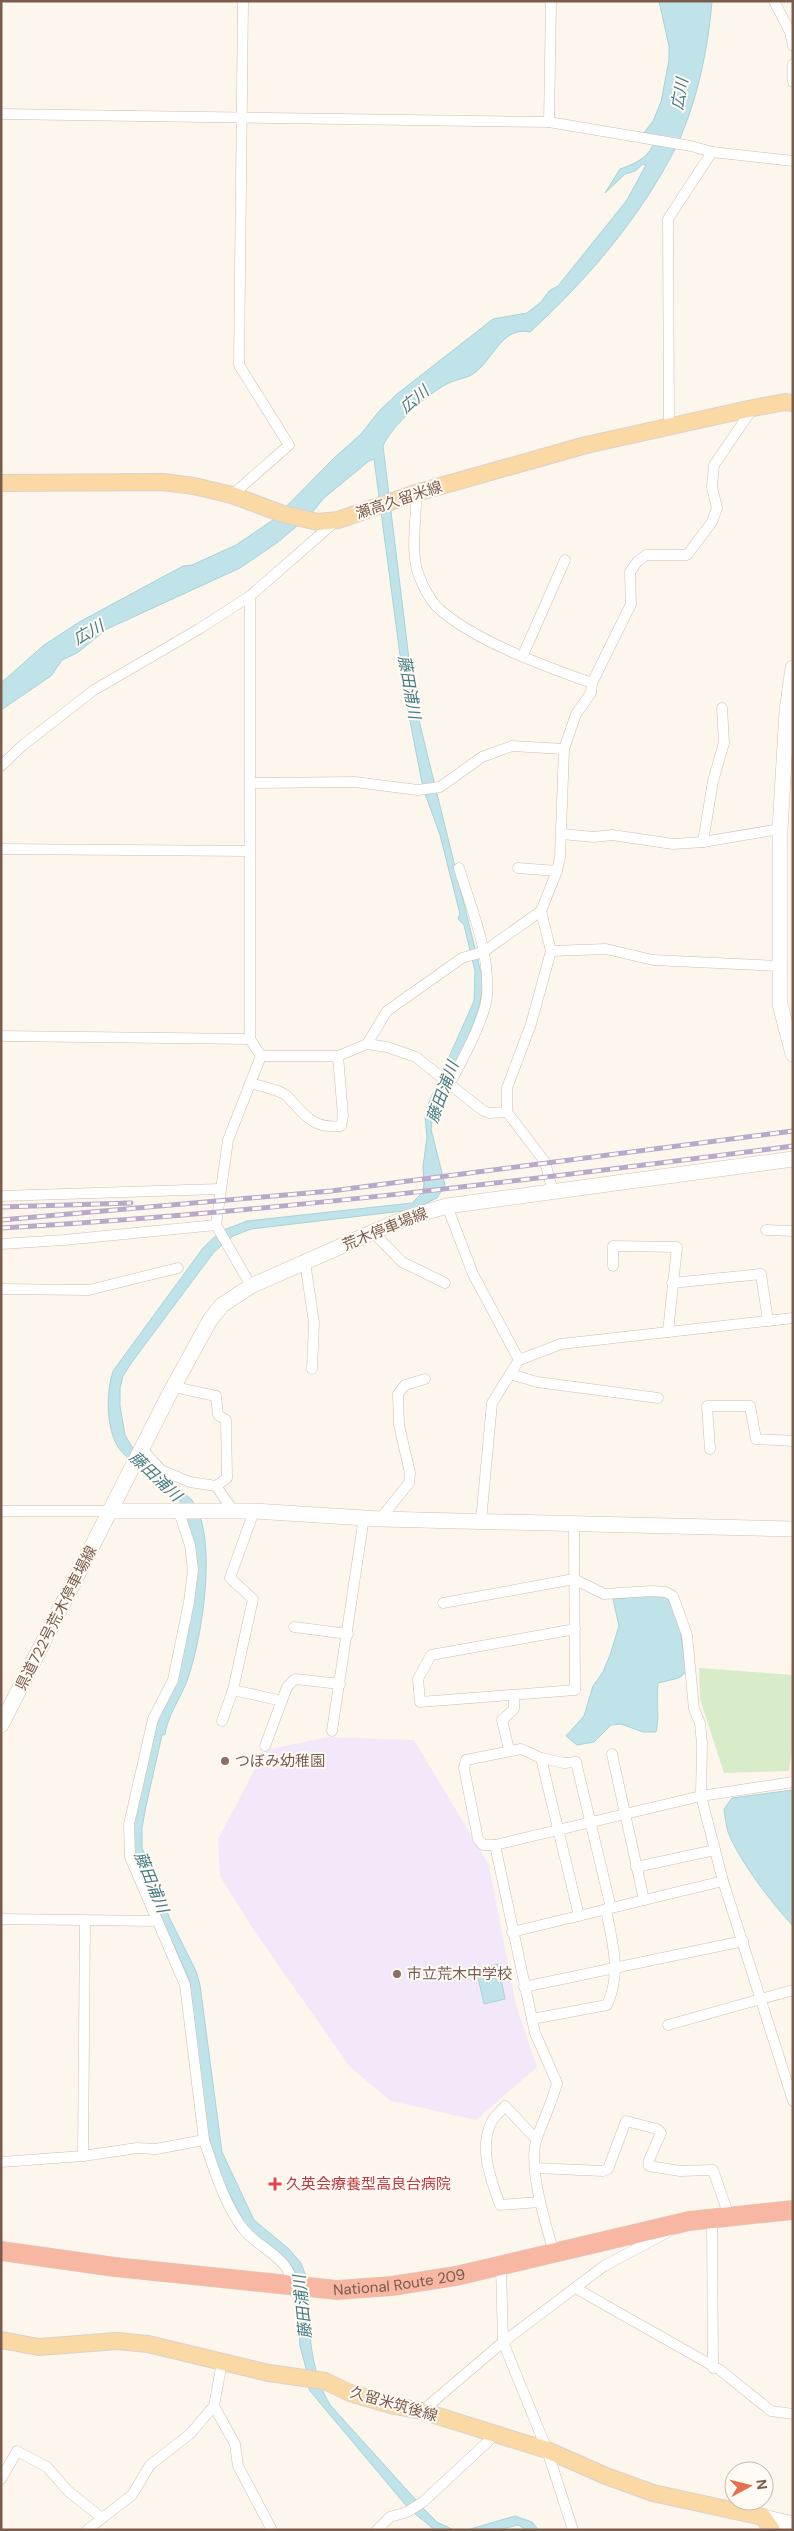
<svg xmlns="http://www.w3.org/2000/svg" width="794" height="2531" font-family="'DM Sans','Noto Sans JP',sans-serif">
	<style>
		.education { fill: #f3e8fa }
		.green { fill: #d8ecc9 }
		.water { fill: #bfe3e8; stroke: #a5d3da }
		.lines { fill: none; stroke-linecap: round; stroke-linejoin: round }
		.street-casing { stroke: #d1beb0; stroke-width: 11 }
		.secondary-casing { stroke: #d6c0b0; stroke-width: 16 }
		.primary-casing { stroke: #dad1cd; stroke-width: 18 }
		.highway-casing { stroke: #dad1cd; stroke-width: 20 }
		.street { stroke: #fff; stroke-width: 10 }
		.secondary { stroke: #fff; stroke-width: 15 }
		.primary { stroke: #fbd9a5; stroke-width: 16 }
		.highway { stroke: #f7b7a3; stroke-width: 19 }
		.rail-casing { stroke: #b9a8c9; stroke-width: 5 }
		.rail { stroke: #fffaf3; stroke-width: 3; stroke-dasharray: 9; stroke-linecap: butt }
		.education-dot { fill: #8d6e63; stroke: #fffaf3; stroke-width: 2 }
		.health-dot { fill: #e0444e; stroke: #fffaf3; stroke-width: 2 }
		.labels { text-anchor: middle; stroke-width: 4; stroke-linejoin: round; paint-order: stroke }
		.street-label { font-size: 15px; fill: #7a5c4d; stroke: #fffaf3 }
		.education-label { font-size: 15px; fill: #785e54; stroke: #fffaf3; text-anchor: start }
		.health-label { font-size: 15px; fill: #be3a42; stroke: #fffaf3; text-anchor: start }
		.water-label { font-size: 16px; font-style: italic; fill: #437c86; stroke: #fffaf3 }
	</style>
	<rect width="100%" height="100%" fill="#fdf6ec"/>
	<path class="education" d="M 329,1737 L 414,1740 L 489,1865 L 516,2005 L 537,2067 L 476,2120 L 391,2101 L 350,2067 L 253,1929 L 220,1876 L 218,1839 L 265,1750 Z"/>
	<path class="green" d="M 699,1668 L 793,1675 L 793,1743 L 789,1771 L 724,1773 L 700,1699 Z"/>
	<g class="water">
		<path d="M 659,1 L 712,1 C 708,51 696,107 674,151 C 639,219 586,281 530,332 C 504,326 494,356 478,370 C 470,378 461,378 451,382 C 430,391 391,426 383,446 L 414,700 L 483,981 C 484,1013 447,1081 433,1113 L 431,1129 L 445,1185 L 437,1198 L 411,1210 L 251,1229 L 233,1236 L 214,1252 L 132,1362 L 123,1376 L 120,1388 L 120,1406 L 125,1435 L 135,1452 L 192,1500 C 219,1537 202,1639 187,1681 C 180,1699 168,1715 165,1734 L 162,1735 L 146,1806 L 142,1828 L 142,1848 L 170,1919 L 196,1971 L 200,1985 L 222,2152 L 254,2220 L 289,2249 L 301,2263 L 308,2281 C 309,2323 308,2370 331,2406 L 425,2510 L 437,2522 L 454,2530 L 435,2530 L 409,2509 L 310,2391 L 306,2382 L 307,2372 L 300,2346 L 296,2273 L 291,2265 L 254,2235 L 244,2222 L 219,2173 L 207,2139 L 189,1979 L 134,1857 L 132,1826 L 158,1720 L 195,1587 L 183,1508 L 179,1500 C 164,1487 128,1462 118,1447 C 106,1427 106,1393 113,1371 L 203,1248 L 221,1231 L 247,1221 L 412,1203 L 423,1192 L 424,1184 L 423,1166 L 427,1137 L 425,1117 L 429,1102 L 474,1001 L 475,971 L 464,925 L 458,919 L 460,914 L 440,835 L 423,788 L 406,700 L 374,459 L 369,461 L 324,498 L 310,515 L 278,542 L 240,568 L 107,629 L 77,653 L 62,660 L 51,676 L 1,710 L 1,683 L 44,645 L 81,621 L 183,566 L 192,565 L 236,545 L 273,520 L 333,459 L 361,434 L 380,410 L 397,394 L 493,319 L 527,313 L 541,302 L 549,291 L 558,286 L 627,200 L 646,165 L 643,164 L 635,171 L 625,174 L 605,193 L 620,169 C 632,165 647,159 653,145 L 643,134 L 653,121 L 661,102 L 669,60 L 669,46 Z"/>
		<path d="M 665,1594 L 679,1621 L 686,1672 L 679,1678 L 658,1683 C 656,1700 660,1715 656,1732 L 643,1732 L 621,1724 L 611,1725 L 594,1742 L 577,1745 L 566,1736 L 584,1716 L 593,1686 L 603,1672 L 610,1655 L 619,1626 L 613,1599 Z"/>
		<path d="M 793,1790 L 793,1926 C 771,1902 740,1862 728,1832 C 726,1825 725,1816 724,1809 L 732,1798 Z"/>
		<path d="M 498,1964 L 505,1999 L 484,2004 L 476,1969 Z"/>
		<path d="M 515,2516 L 532,2522 L 539,2530 L 527,2530 L 518,2525 L 498,2530 L 467,2530 Z"/>
	</g>
	<g class="lines">
		<g class="street-casing">
			<g id="street">
				<path d="M 774,1 L 790,32 L 793,46"/>
				<path d="M 793,64 L 793,82"/>
				<path d="M 1,114 L 549,122 L 691,146 L 712,152 L 793,161"/>
				<path d="M 549,122 L 551,1"/>
				<path d="M 669,426 L 668,219 L 712,152"/>
				<path d="M 416,493 C 417,518 410,549 418,573 C 422,584 428,597 436,606 C 471,640 547,667 592,683"/>
				<path d="M 232,495 L 289,445 L 239,365 L 243,1"/>
				<path d="M 250,596 L 250,1039 L 261,1056"/>
				<path d="M 523,655 L 565,560"/>
				<path d="M 1,766 L 23,745 L 94,690 L 199,629 L 250,596 L 337,520"/>
				<path d="M 252,783 L 355,782 L 418,790 L 440,787 L 482,757 L 512,746 L 564,749"/>
				<path d="M 562,834 L 594,837 L 612,835 L 673,844 L 703,842 L 780,829"/>
				<path d="M 703,842 L 713,781 L 724,743 L 722,708"/>
				<path d="M 1,849 L 249,851"/>
				<path d="M 518,868 L 557,871"/>
				<path d="M 541,911 L 551,951 L 531,1024 L 507,1088 L 507,1112 L 545,1162 L 553,1192"/>
				<path d="M 551,951 L 606,949 L 653,960 L 780,966"/>
				<path d="M 1,1036 L 250,1039"/>
				<path d="M 367,1044 L 387,1011 L 462,958 L 483,952 L 541,911 L 557,871 L 560,857 L 564,749 L 576,714 L 591,693 L 592,683 L 631,604 L 630,572 L 637,562 L 646,555 L 687,555 L 712,522 L 717,508 L 712,487 L 714,465 L 753,408"/>
				<path d="M 261,1056 L 338,1056 L 367,1044 L 387,1047 L 416,1057 L 482,1110 L 489,1113 L 507,1112"/>
				<path d="M 250,1083 C 260,1086 279,1089 287,1096 C 305,1115 312,1129 341,1126 L 343,1116 L 338,1056"/>
				<path d="M 450,1083 C 461,1063 486,1017 487,995 C 490,952 471,908 459,868"/>
				<path d="M 1,1196 L 219,1189"/>
				<path d="M 447,1206 L 473,1274 L 519,1360"/>
				<path d="M 766,1230 L 793,1231"/>
				<path d="M 373,1232 L 402,1262 L 445,1283"/>
				<path d="M 1,1244 L 64,1240 L 216,1225"/>
				<path d="M 305,1262 L 314,1323 L 312,1369"/>
				<path d="M 613,1266 L 613,1246 L 677,1247 L 668,1332"/>
				<path d="M 672,1283 L 761,1274 L 768,1321"/>
				<path d="M 251,1286 L 216,1225 L 228,1140 L 261,1056"/>
				<path d="M 1,1289 L 89,1290 L 178,1268"/>
				<path d="M 510,1374 L 537,1382 L 658,1398"/>
				<path d="M 710,1449 L 707,1406 L 750,1406 L 756,1439 L 793,1441"/>
				<path d="M 143,1450 L 161,1470 L 190,1482 L 216,1486 L 227,1478 L 226,1420 L 218,1415 L 216,1396 L 174,1387"/>
				<path d="M 216,1486 L 234,1512"/>
				<path d="M 1,1511 L 110,1511"/>
				<path d="M 179,1512 L 190,1545 L 193,1570 L 189,1602 L 173,1680 L 153,1719 L 129,1824 L 130,1857 L 185,1985 L 204,2140 C 213,2167 226,2209 245,2231 C 259,2248 295,2261 291,2287"/>
				<path d="M 380,1519 L 409,1483 L 410,1473 L 399,1425 L 398,1394 L 405,1385 L 425,1379"/>
				<path d="M 481,1521 L 492,1403 L 519,1360 L 561,1344 L 793,1318"/>
				<path d="M 574,1525 L 575,1690 L 420,1702 L 418,1679 L 431,1655 L 575,1629"/>
				<path d="M 443,1603 L 574,1579 L 604,1594 L 651,1591 L 666,1592 L 673,1596 L 687,1635 L 694,1709 L 700,1723 L 702,1744 L 701,1796 L 723,1881 L 793,2101"/>
				<path d="M 294,1627 L 348,1634"/>
				<path d="M 233,1690 L 282,1701"/>
				<path d="M 222,1721 L 233,1690 L 253,1599 L 230,1578 L 254,1511"/>
				<path d="M 332,1731 L 364,1517"/>
				<path d="M 265,1746 L 287,1687 L 295,1679 L 340,1684"/>
				<path d="M 509,1750 L 502,1720 L 514,1709 L 514,1695"/>
				<path d="M 612,1754 L 644,1900"/>
				<path d="M 541,1758 L 579,1916"/>
				<path d="M 495,1845 L 483,1845 L 478,1839 L 464,1768 L 466,1760 L 521,1749 L 541,1758 L 564,1763 L 576,1762 L 611,1908"/>
				<path d="M 636,1867 L 715,1850"/>
				<path d="M 1,1919 L 157,1921"/>
				<path d="M 512,1932 L 723,1881"/>
				<path d="M 524,1987 L 743,1941"/>
				<path d="M 532,2019 L 607,2005 C 622,1973 612,1942 606,1909"/>
				<path d="M 668,2025 L 793,1990"/>
				<path d="M 536,2139 L 505,2106 C 501,2111 495,2116 492,2121 C 478,2147 491,2180 500,2205 L 539,2202"/>
				<path d="M 83,2156 L 85,1920"/>
				<path d="M 1,2162 L 83,2156 L 137,2148 L 156,2149 L 204,2140"/>
				<path d="M 535,2168 L 603,2171 L 608,2169 L 626,2121 L 657,2129 L 661,2133 L 649,2160 L 649,2166 L 680,2171 L 713,2170 L 729,2216"/>
				<path d="M 712,2218 L 713,2368"/>
				<path d="M 554,2253 C 546,2225 527,2166 537,2138 C 543,2120 552,2103 557,2083 L 535,2033 L 495,1845 L 701,1796 L 793,1782"/>
				<path d="M 501,2266 L 503,2342 L 547,2450 L 573,2530"/>
				<path d="M 577,2289 L 720,2370 L 771,2411 L 793,2414"/>
				<path d="M 214,2406 L 235,2444 L 238,2466 L 272,2530"/>
				<path d="M 422,2411 L 503,2342 L 604,2266 L 668,2232"/>
				<path d="M 1,2479 L 17,2451 L 47,2467 L 68,2491 L 102,2518"/>
				<path d="M 87,2530 L 132,2495 L 150,2465 L 190,2434 L 214,2406 L 222,2362"/>
				<path d="M 377,2530 L 390,2517 L 407,2512 L 423,2502 L 496,2434"/>
			</g>
		</g>
		<g class="secondary-casing">
			<g id="secondary">
				<path d="M 793,668 L 787,711 L 780,829 L 780,1004 L 793,1054"/>
				<path d="M 110,1511 L 254,1511 L 380,1519 L 793,1529"/>
				<path d="M 1,1725 L 170,1393 L 210,1320 L 222,1305 L 251,1286 L 373,1232 L 409,1217 L 447,1206 L 793,1159"/>
				<path d="M 763,2517 L 793,2524"/>
			</g>
		</g>
		<g class="primary-casing">
			<g id="primary">
				<path d="M 1,483 L 163,482 L 194,486 L 232,495 L 283,514 L 318,522 L 338,520 L 416,493 L 586,445 L 753,408 L 785,402 L 793,403"/>
				<path d="M 1,2340 L 39,2347 L 117,2341 L 148,2344 L 269,2373 L 325,2381 L 350,2393 L 395,2406 L 422,2411 L 547,2450 L 606,2476 L 653,2493 L 763,2517 L 772,2530"/>
			</g>
		</g>
		<g class="highway-casing">
			<g id="highway">
				<path id="s1" d="M 1,2251 L 115,2267 L 337,2290 L 392,2286 L 456,2276 L 689,2221 L 793,2210"/>
			</g>
		</g>
		<use href="#street" class="street"/>
		<use href="#secondary" class="secondary"/>
		<use href="#primary" class="primary"/>
		<use href="#highway" class="highway"/>
		<g class="rail-casing">
			<g id="rail">
				<path d="M 1,1207 L 131,1203"/>
				<path d="M 1,1220 L 331,1191 L 793,1131"/>
				<path d="M 1,1228 C 266,1213 530,1180 793,1146"/>
			</g>
		</g>
		<use href="#rail" class="rail"/>
	</g>
	<g class="education-dot">
		<circle cx="225" cy="1761" r="5"/>
		<circle cx="397" cy="1974" r="5"/>
	</g>
	<path class="health-dot" d="M272.5 2176.5h5v5h5v5h-5v5h-5v-5h-5v-5h5z"/>
	<g class="labels">
		<g class="street-label">
			<text transform="translate(399 500) rotate(-18)" y="5">瀬高久留米線</text>
			<text transform="translate(385 1229) rotate(-22)" y="5">荒木停車場線</text>
			<text transform="translate(56 1618) rotate(-63)" y="5">県道722号荒木停車場線</text>
			<text dy="5" stroke="none"><textPath href="#s1" startOffset="401">National Route 209</textPath></text>
			<text transform="translate(394 2404) rotate(16)" y="5">久留米筑後線</text>
		</g>
		<g class="education-label">
			<text x="235" y="1766">つぼみ幼稚園</text>
			<text x="407" y="1979">市立荒木中学校</text>
		</g>
		<g class="health-label">
			<text x="286" y="2189">久英会療養型高良台病院</text>
		</g>
		<g class="water-label">
			<text transform="translate(679 94) rotate(-80)" y="6">広川</text>
			<text transform="translate(414 399) rotate(-40)" y="6">広川</text>
			<text transform="translate(88 632) rotate(-29)" y="6">広川</text>
			<text transform="translate(410 687) rotate(80)" y="6">藤田浦川</text>
			<text transform="translate(442 1092) rotate(-70)" y="6">藤田浦川</text>
			<text transform="translate(156 1476) rotate(43)" y="6">藤田浦川</text>
			<text transform="translate(152 1882) rotate(68)" y="6">藤田浦川</text>
			<text transform="translate(302 2307) rotate(-96)" y="6">藤田浦川</text>
		</g>
	</g>
	<rect width="794" height="2531" fill="none" stroke="#7a5c4d" stroke-width="5"/>
	<g transform="translate(749 2486) rotate(83)"><circle r="24" fill="#fffaf3" stroke="#cabbb1"/>
	<path d="M0-4L9 19L0 12L-9 19Z" fill="#e76f51"/>
	<text y="-8" font-size="14" font-weight="bold" text-anchor="middle" fill="#7a5c4d">N</text>
	</g>
</svg>
